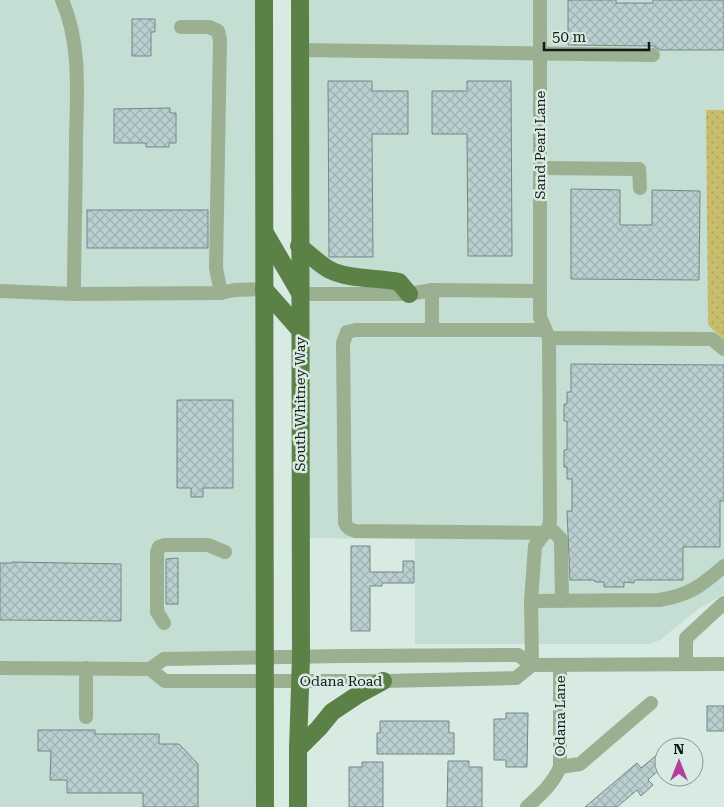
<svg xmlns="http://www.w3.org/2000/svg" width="724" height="807" font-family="'Roboto Serif',serif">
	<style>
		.built { fill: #c4ded3 }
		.park { fill: url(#park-dots) }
		.building { fill: url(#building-cross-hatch); stroke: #748788 }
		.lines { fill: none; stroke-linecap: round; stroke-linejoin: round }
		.minor { stroke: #9bb090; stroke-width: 14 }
		.major { stroke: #5c8147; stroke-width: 18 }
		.labels { text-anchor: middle; stroke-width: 5; stroke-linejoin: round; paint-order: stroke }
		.street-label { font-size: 14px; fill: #121916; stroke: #d8ebe3 }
	</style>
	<defs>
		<pattern id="park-dots" width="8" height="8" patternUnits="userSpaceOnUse" patternTransform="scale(1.25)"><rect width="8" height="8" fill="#c8bd6c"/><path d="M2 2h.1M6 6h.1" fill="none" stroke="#aba25d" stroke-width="1.8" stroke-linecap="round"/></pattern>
		<pattern id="building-cross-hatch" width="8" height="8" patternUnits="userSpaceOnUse" patternTransform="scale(1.25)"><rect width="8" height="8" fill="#bacfd0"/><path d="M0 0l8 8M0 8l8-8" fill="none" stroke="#9fb1b2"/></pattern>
	</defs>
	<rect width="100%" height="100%" fill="#d8ebe3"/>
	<g class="built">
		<path d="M 0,0 L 264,0 L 265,657 L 164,659 L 150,669 L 165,681 L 265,682 L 265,807 L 0,807 Z"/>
		<path d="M 300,0 L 724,0 L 724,110 L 706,111 L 708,325 L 724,340 L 724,594 L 697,610 L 660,640 L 648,644 L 415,644 L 415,539 L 297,538 Z"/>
	</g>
	<path class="park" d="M 706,110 L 724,110 L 724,340 L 708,325 Z"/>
	<g class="building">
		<path d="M 568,0 L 616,0 L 616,3 L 653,3 L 653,0 L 724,0 L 724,50 L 660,50 L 653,46 L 568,45 Z"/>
		<path d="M 132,19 L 155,19 L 155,32 L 151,32 L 151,56 L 132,56 Z"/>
		<path d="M 328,81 L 372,81 L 372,91 L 408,91 L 408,134 L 372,134 L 373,257 L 329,257 Z"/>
		<path d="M 467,81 L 511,81 L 512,256 L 468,256 L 467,134 L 432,134 L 432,91 L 467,91 Z"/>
		<path d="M 170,108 L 170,113 L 176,113 L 176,143 L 169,143 L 169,147 L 146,147 L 146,143 L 114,143 L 114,109 Z"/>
		<path d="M 571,189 L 620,190 L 620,225 L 652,225 L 652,190 L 700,191 L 699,280 L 571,279 Z"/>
		<rect x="87" y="210" width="121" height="38"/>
		<path d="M 571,364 L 724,365 L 724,501 L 720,501 L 720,547 L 683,547 L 683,580 L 634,580 L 634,583 L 624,582 L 624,587 L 604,587 L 604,582 L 595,582 L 595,580 L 570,580 L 567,511 L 572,511 L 572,479 L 567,479 L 567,467 L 564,467 L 564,450 L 567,450 L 567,421 L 564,421 L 564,404 L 567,404 L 567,392 L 571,392 Z"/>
		<path d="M 177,400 L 233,400 L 233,488 L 203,488 L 203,497 L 191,497 L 191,488 L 177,488 Z"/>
		<path d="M 351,546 L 370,546 L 370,572 L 403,572 L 403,561 L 414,561 L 414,583 L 382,583 L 382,586 L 370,586 L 370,631 L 351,631 Z"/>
		<path d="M 178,558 L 178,604 L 166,604 L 166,559 Z"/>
		<path d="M 12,562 L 121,564 L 121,621 L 0,620 L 0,563 L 12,563 Z"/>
		<rect x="707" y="706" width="17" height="25"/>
		<path d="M 506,713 L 528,713 L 527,767 L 506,767 L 506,760 L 494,760 L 494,719 L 506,719 Z"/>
		<path d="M 380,721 L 449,721 L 449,733 L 454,733 L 454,754 L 377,754 L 377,733 L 380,733 Z"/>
		<path d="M 38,730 L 95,730 L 95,734 L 159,734 L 159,744 L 179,744 L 198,764 L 198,807 L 143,807 L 143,793 L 67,793 L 67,780 L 50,780 L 51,751 L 38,751 Z"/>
		<path d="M 664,749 L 664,765 L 648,780 L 653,785 L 641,796 L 637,790 L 617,807 L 585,807 L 637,763 L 641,768 Z"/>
		<path d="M 448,761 L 469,761 L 469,767 L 482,767 L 482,807 L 447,807 Z"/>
		<path d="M 362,762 L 383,762 L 383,807 L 349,807 L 349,767 L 362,767 Z"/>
	</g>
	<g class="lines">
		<g class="minor">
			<path d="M 62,0 C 81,43 77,93 76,138 C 76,190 74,242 74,294"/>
			<path d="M 540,0 L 540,317 L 549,338 L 550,520 L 549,527 L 535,546 L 531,601 L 659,600 C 690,595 701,586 724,566"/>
			<path d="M 181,27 L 209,27 L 218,31 L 220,40 L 216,268 L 221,293"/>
			<path d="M 300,50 L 653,55"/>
			<path d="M 541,168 L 639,169 L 640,188"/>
			<path d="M 432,290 L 432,330"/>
			<path d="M 0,291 L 74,294 L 221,293 L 234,290 L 264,289"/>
			<path d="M 300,294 L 409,294 L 432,290 L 540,291"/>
			<path d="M 545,330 L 356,330 L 347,332 L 343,343 L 345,523 C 347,528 350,530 356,531 L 546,533"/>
			<path d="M 549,338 L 712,339 L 724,349"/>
			<path d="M 549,527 L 561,539 L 562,601"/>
			<path d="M 531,601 L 532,665"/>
			<path d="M 164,623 L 157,612 L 157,552 L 159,547 L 165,545 L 208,545 L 225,552"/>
			<path d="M 686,664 L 686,638 L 724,603"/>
			<path d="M 0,668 L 150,669 L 164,659 L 345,656 L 518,655 L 532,665 L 724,664"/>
			<path d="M 86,668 L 86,717"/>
			<path d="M 150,669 L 165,681 L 383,681 L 516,678 L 532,665"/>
			<path d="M 560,767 L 580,764 L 651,703"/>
			<path d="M 527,807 C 540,795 553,784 560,767 L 560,665"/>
		</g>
		<g class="major">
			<path d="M 264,0 L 265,807"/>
			<path d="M 265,233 L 300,293"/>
			<path d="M 299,246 C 309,254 319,264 330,270 C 350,280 377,277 399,282 L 409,294"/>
			<path d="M 264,289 L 300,330"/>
			<path d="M 298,749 L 319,728 L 332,712 L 359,694 L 383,681"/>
			<path d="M 298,807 L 298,749 L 301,657 L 300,0"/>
		</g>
	</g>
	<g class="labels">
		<g class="street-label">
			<text transform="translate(540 145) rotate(-90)" y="5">Sand Pearl Lane</text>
			<text transform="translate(300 404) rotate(-90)" y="5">South Whitney Way</text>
			<text x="341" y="686">Odana Road</text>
			<text transform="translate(560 716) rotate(-90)" y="5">Odana Lane</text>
		</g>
	</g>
	<g transform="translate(679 762)"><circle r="24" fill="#d8ebe3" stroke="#899791"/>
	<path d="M0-4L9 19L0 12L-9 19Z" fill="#b2409b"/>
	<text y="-8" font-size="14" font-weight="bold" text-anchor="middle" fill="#121916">N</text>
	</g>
	<path d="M544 42v8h105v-8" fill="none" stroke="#121916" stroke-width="2.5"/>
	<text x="552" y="42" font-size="15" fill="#121916" stroke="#d8ebe3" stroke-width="4" paint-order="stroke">50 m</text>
</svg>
